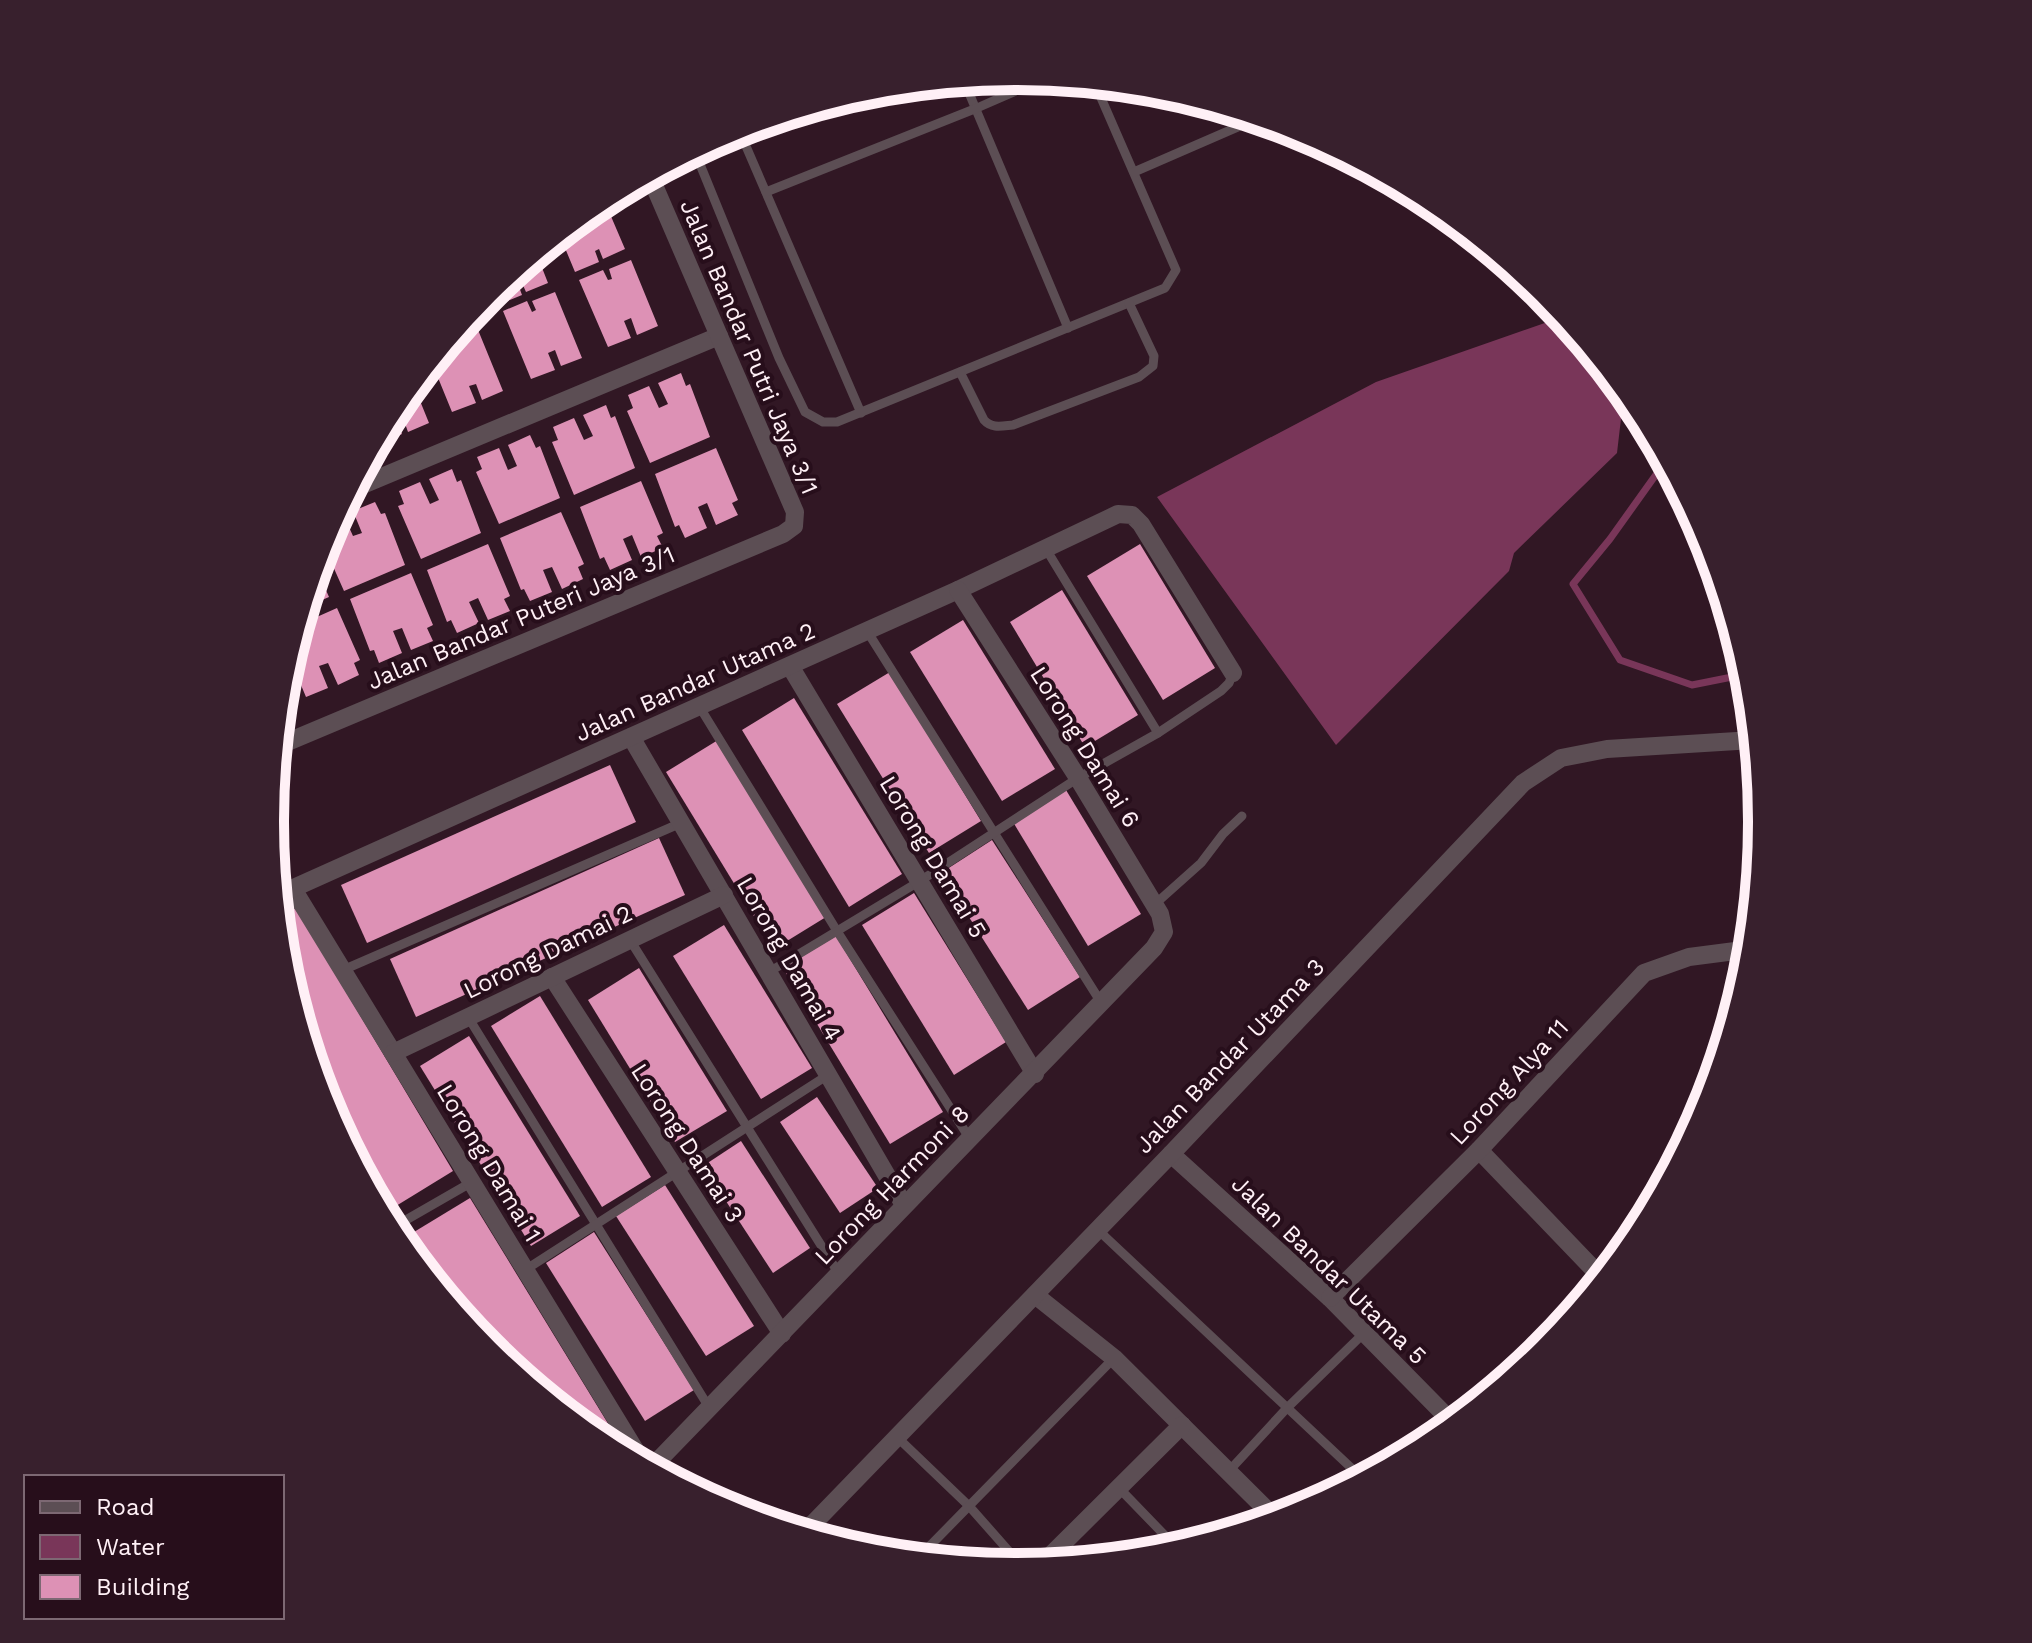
<svg xmlns="http://www.w3.org/2000/svg" width="2032" height="1643" font-family="'Work Sans',sans-serif">
	<style>
		.water { fill: #793659 }
		.lines { fill: none; stroke-linecap: round; stroke-linejoin: round }
		.stream { stroke: #793659; stroke-width: 7 }
		.building { fill: #dd91b5 }
		.service { stroke: #5c4e54; stroke-width: 9 }
		.minor { stroke: #5c4e54; stroke-width: 18 }
		.labels { text-anchor: middle; stroke-width: 8; stroke-linejoin: round; paint-order: stroke }
		.street-label { font-size: 24px; fill: #fff0f6; stroke: #270e1b }
		.rim { fill: none; stroke: #fff0f6; stroke-width: 10 }
	</style>
	<rect width="100%" height="100%" fill="#311724"/>
	<path class="water" d="M 1562,317 L 1624,393 L 1617,453 L 1514,553 L 1509,571 L 1336,745 L 1157,497 L 1376,382 Z"/>
	<g class="lines">
		<path class="stream" d="M 1663,457 L 1660,469 L 1610,539 L 1573,584 L 1620,660 L 1692,685 L 1742,675 L 1745,670"/>
	</g>
	<g class="building">
		<path d="M 604,200 L 625,249 L 603,259 L 599,249 L 595,251 L 599,262 L 575,272 L 560,236 Z"/>
		<path d="M 537,255 L 548,283 L 526,292 L 522,283 L 518,284 L 522,295 L 498,305 L 493,291 Z"/>
		<path d="M 631,260 L 658,326 L 637,335 L 631,318 L 624,321 L 631,338 L 608,347 L 579,280 L 603,270 L 608,280 L 612,279 L 609,269 Z"/>
		<path d="M 555,292 L 582,358 L 561,366 L 555,350 L 548,353 L 555,370 L 531,379 L 503,311 L 527,301 L 532,312 L 536,310 L 532,301 Z"/>
		<path d="M 476,325 L 503,391 L 482,400 L 476,384 L 469,386 L 476,403 L 452,412 L 432,363 L 451,341 L 453,345 L 457,343 L 454,336 L 458,332 Z"/>
		<path d="M 681,373 L 686,386 L 690,384 L 710,437 L 650,463 L 627,411 L 633,408 L 628,395 L 649,386 L 659,408 L 668,404 L 658,383 Z"/>
		<path d="M 414,386 L 429,423 L 408,432 L 402,415 L 395,418 L 402,434 L 379,444 L 396,407 Z"/>
		<path d="M 606,405 L 611,418 L 615,416 L 635,468 L 574,495 L 552,442 L 558,440 L 553,427 L 574,418 L 584,440 L 593,436 L 583,415 Z"/>
		<path d="M 530,435 L 536,448 L 540,446 L 560,498 L 499,524 L 476,472 L 482,469 L 477,457 L 499,448 L 508,470 L 517,466 L 508,445 Z"/>
		<path d="M 716,448 L 738,500 L 732,503 L 738,515 L 716,525 L 707,503 L 698,507 L 707,528 L 685,538 L 679,525 L 675,527 L 655,474 Z"/>
		<path d="M 452,469 L 457,482 L 461,480 L 481,533 L 421,559 L 398,506 L 404,504 L 399,491 L 420,482 L 430,504 L 439,500 L 429,479 Z"/>
		<path d="M 641,481 L 663,533 L 657,536 L 663,548 L 641,557 L 632,535 L 623,539 L 632,560 L 610,570 L 604,557 L 600,559 L 580,507 Z"/>
		<path d="M 375,502 L 381,514 L 385,513 L 405,565 L 344,591 L 324,546 L 327,536 L 337,517 L 343,514 L 353,536 L 362,533 L 353,511 Z"/>
		<path d="M 561,512 L 584,564 L 578,567 L 583,579 L 562,589 L 552,567 L 543,570 L 552,592 L 530,601 L 524,589 L 521,590 L 500,538 Z"/>
		<path d="M 488,544 L 510,596 L 504,599 L 510,611 L 488,620 L 478,598 L 469,602 L 479,623 L 457,633 L 451,620 L 447,622 L 427,570 Z"/>
		<path d="M 1140,544 L 1215,668 L 1163,700 L 1087,576 Z"/>
		<path d="M 317,570 L 329,597 L 306,607 Z"/>
		<path d="M 411,573 L 433,625 L 427,628 L 433,641 L 411,650 L 402,628 L 393,631 L 402,653 L 379,663 L 374,650 L 370,651 L 350,599 Z"/>
		<path d="M 1062,590 L 1138,715 L 1085,747 L 1010,622 Z"/>
		<path d="M 337,608 L 360,660 L 354,663 L 359,675 L 338,685 L 328,663 L 319,666 L 328,688 L 306,697 L 301,685 L 297,686 L 288,666 L 301,624 Z"/>
		<path d="M 963,620 L 1055,769 L 1002,801 L 910,652 Z"/>
		<path d="M 890,672 L 981,821 L 929,853 L 837,704 Z"/>
		<path d="M 794,698 L 902,874 L 849,907 L 742,730 Z"/>
		<path d="M 718,740 L 826,917 L 774,949 L 666,772 Z"/>
		<path d="M 610,765 L 636,822 L 367,943 L 341,885 Z"/>
		<path d="M 1066,790 L 1141,914 L 1088,946 L 1013,822 Z"/>
		<path d="M 659,838 L 685,895 L 416,1017 L 390,959 Z"/>
		<path d="M 992,840 L 1080,977 L 1028,1010 L 941,873 Z"/>
		<path d="M 914,893 L 1006,1042 L 954,1075 L 862,925 Z"/>
		<path d="M 296,908 L 453,1171 L 396,1206 L 318,1077 L 285,966 L 280,918 Z"/>
		<path d="M 724,925 L 812,1068 L 761,1099 L 673,956 Z"/>
		<path d="M 836,936 L 943,1112 L 890,1144 L 783,968 Z"/>
		<path d="M 639,968 L 727,1111 L 675,1142 L 588,1000 Z"/>
		<path d="M 540,996 L 651,1177 L 602,1207 L 491,1026 Z"/>
		<path d="M 469,1036 L 580,1216 L 531,1246 L 420,1066 Z"/>
		<path d="M 817,1097 L 878,1188 L 840,1213 L 780,1122 Z"/>
		<path d="M 741,1141 L 810,1248 L 773,1273 L 703,1166 Z"/>
		<path d="M 665,1185 L 754,1326 L 706,1356 L 616,1216 Z"/>
		<path d="M 470,1198 L 623,1448 L 619,1450 L 601,1441 L 489,1348 L 475,1332 L 414,1232 Z"/>
		<path d="M 594,1232 L 694,1390 L 645,1421 L 546,1263 Z"/>
	</g>
	<g class="lines">
		<g class="service">
			<path d="M 964,81 L 1068,328"/>
			<path d="M 739,130 L 861,413"/>
			<path d="M 695,152 L 779,358 L 805,412 L 823,422 L 837,422 L 1165,288 L 1176,270 L 1095,84"/>
			<path d="M 1134,172 L 1256,119"/>
			<path d="M 766,192 L 977,108 L 1043,79"/>
			<path d="M 960,372 L 984,420 C 992,429 1002,426 1013,425 L 1139,377 L 1153,366 L 1154,356 L 1129,303"/>
			<path d="M 1046,549 L 1158,733"/>
			<path d="M 867,631 L 1102,1004"/>
			<path d="M 699,706 L 837,931 L 970,1139"/>
			<path d="M 1154,905 L 1201,863 L 1223,834 L 1242,816"/>
			<path d="M 630,940 L 839,1274"/>
			<path d="M 343,970 L 681,823"/>
			<path d="M 769,972 L 920,881 L 1078,778 L 1158,733 L 1221,691 L 1229,683 L 1233,673"/>
			<path d="M 468,1017 L 710,1409"/>
			<path d="M 392,1228 L 472,1182"/>
			<path d="M 1098,1230 L 1362,1478"/>
			<path d="M 525,1270 L 828,1075"/>
			<path d="M 898,1438 L 969,1506 L 1022,1566"/>
			<path d="M 1228,1472 L 1287,1408 L 1364,1333"/>
			<path d="M 1119,1488 L 1177,1548"/>
			<path d="M 919,1557 L 1114,1358"/>
		</g>
		<g class="minor">
			<path d="M 353,489 L 719,336"/>
			<path d="M 790,666 L 1035,1074"/>
			<path d="M 631,737 L 904,1205"/>
			<path d="M 278,746 L 783,534 L 794,526 L 795,512 L 650,176"/>
			<path d="M 293,889 L 643,1463"/>
			<path d="M 278,895 L 958,590 L 1118,514 L 1132,515 L 1141,524 L 1233,673"/>
			<path d="M 552,977 L 782,1334"/>
			<path d="M 393,1053 L 724,895"/>
			<path d="M 1479,1150 L 1602,1278"/>
			<path d="M 1171,1154 L 1330,1298 L 1453,1423"/>
			<path d="M 1035,1295 L 1114,1358 L 1275,1518"/>
			<path d="M 1330,1298 L 1479,1150 L 1644,973 L 1689,957 L 1743,950 L 1749,952"/>
			<path d="M 651,1468 L 1154,948 L 1164,932 L 1160,914 L 1078,778 L 958,590"/>
			<path d="M 804,1533 L 1171,1154 L 1523,783 L 1561,758 L 1607,749 L 1753,740"/>
			<path d="M 1042,1564 L 1182,1425"/>
		</g>
	</g>
	<g class="labels">
		<g class="street-label">
			<text transform="translate(749 347) rotate(67)" y="8">Jalan Bandar Putri Jaya 3/1</text>
			<text transform="translate(521 618) rotate(-23)" y="8">Jalan Bandar Puteri Jaya 3/1</text>
			<text transform="translate(695 682) rotate(-24)" y="8">Jalan Bandar Utama 2</text>
			<text transform="translate(1085 747) rotate(58)" y="8">Lorong Damai 6</text>
			<text transform="translate(933 857) rotate(59)" y="8">Lorong Damai 5</text>
			<text transform="translate(548 952) rotate(-26)" y="8">Lorong Damai 2</text>
			<text transform="translate(789 959) rotate(60)" y="8">Lorong Damai 4</text>
			<text transform="translate(1230 1056) rotate(-46)" y="8">Jalan Bandar Utama 3</text>
			<text transform="translate(1509 1082) rotate(-47)" y="8">Lorong Alya 11</text>
			<text transform="translate(687 1143) rotate(57)" y="8">Lorong Damai 3</text>
			<text transform="translate(489 1163) rotate(59)" y="8">Lorong Damai 1</text>
			<text transform="translate(892 1185) rotate(-46)" y="8">Lorong Harmoni 8</text>
			<text transform="translate(1329 1270) rotate(44)" y="8">Jalan Bandar Utama 5</text>
		</g>
	</g>
	<path d="M0 0H2032V1643H0ZM1015 90H1017A731 731 0 0 1 1748 821V822A731 731 0 0 1 1017 1553H1015A731 731 0 0 1 284 822V821A731 731 0 0 1 1015 90Z" fill="#38202d" fill-rule="evenodd"/>
	<path class="rim" d="M1015 90H1017A731 731 0 0 1 1748 821V822A731 731 0 0 1 1017 1553H1015A731 731 0 0 1 284 822V821A731 731 0 0 1 1015 90Z"/>
	<rect x="24" y="1475" width="260" height="144" fill="#270e1b" stroke="#7d6873" stroke-width="2"/>
	<rect x="40" y="1501" width="40" height="12" fill="#5c4e54" stroke="#7d6873" stroke-width="2"/>
	<text x="96" y="1515" font-size="24" fill="#fff0f6">Road</text>
	<rect x="40" y="1535" width="40" height="24" fill="#793659" stroke="#7d6873" stroke-width="2"/>
	<text x="96" y="1555" font-size="24" fill="#fff0f6">Water</text>
	<rect x="40" y="1575" width="40" height="24" fill="#dd91b5" stroke="#7d6873" stroke-width="2"/>
	<text x="96" y="1595" font-size="24" fill="#fff0f6">Building</text>
</svg>
